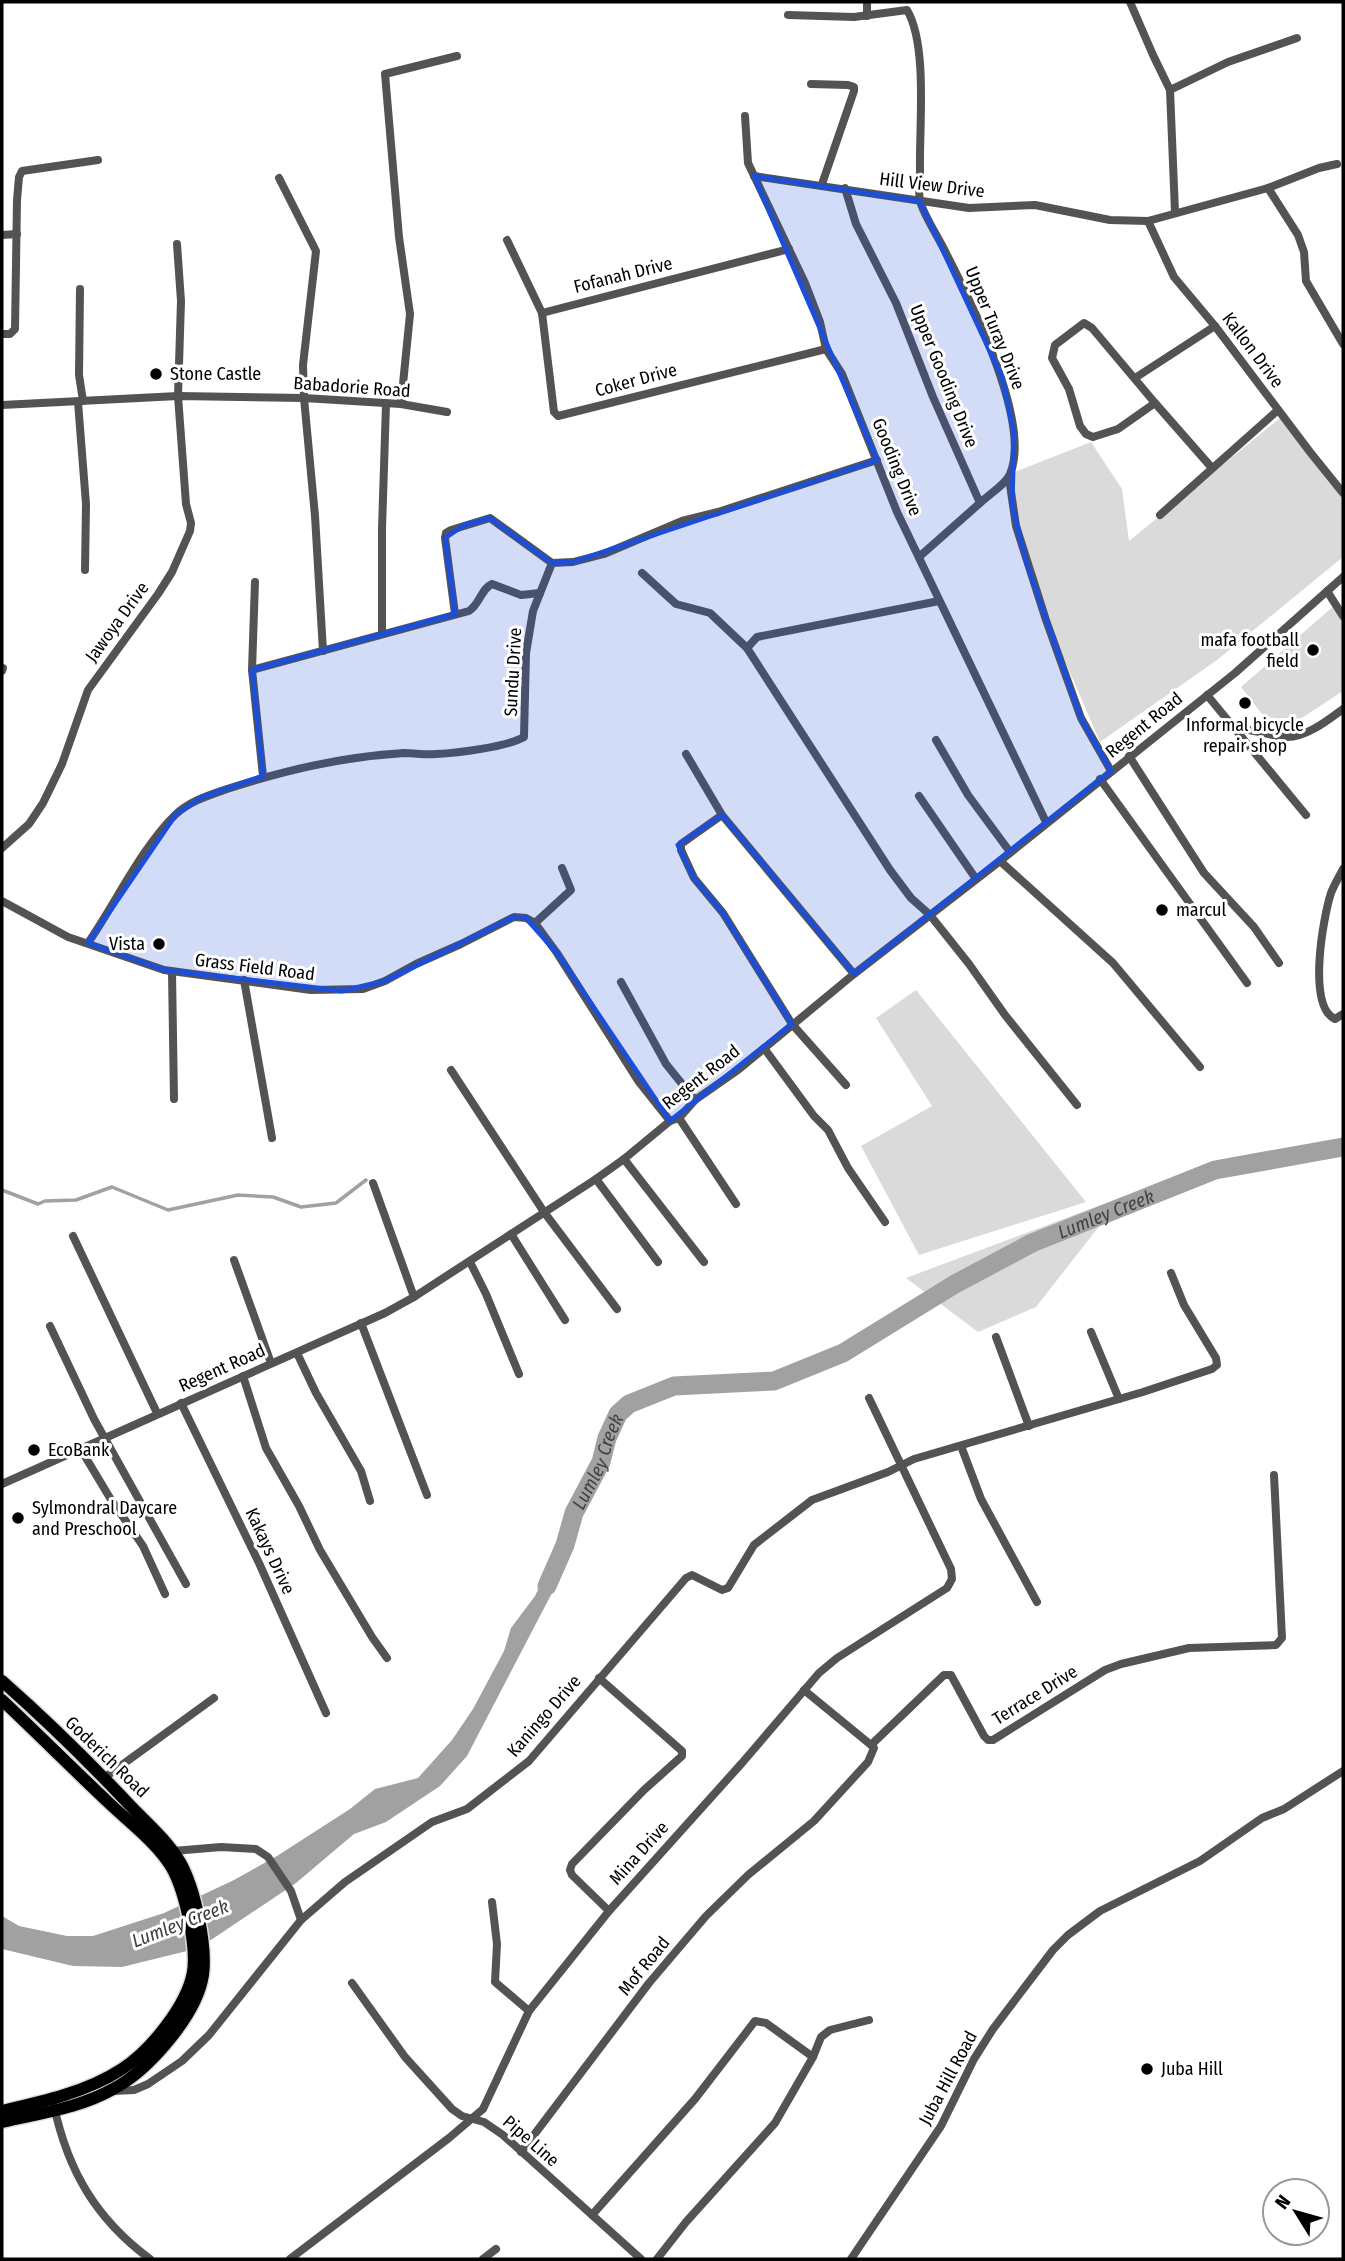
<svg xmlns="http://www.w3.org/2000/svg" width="1345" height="2261" font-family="'Fira Sans Condensed',sans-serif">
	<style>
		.green { fill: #dadada }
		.water { fill: #a1a1a1 }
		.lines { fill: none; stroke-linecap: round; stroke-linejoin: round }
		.stream { stroke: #a1a1a1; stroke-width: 3.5 }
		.river { stroke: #a1a1a1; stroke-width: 19 }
		.primary-casing { stroke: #dbdbdb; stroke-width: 15 }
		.street { stroke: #535353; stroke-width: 8 }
		.primary { stroke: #000; stroke-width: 12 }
		.marked { fill: #1d4ed8; fill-opacity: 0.2; stroke: #1d4ed8; stroke-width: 5; stroke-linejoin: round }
		.poi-dot { fill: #000; stroke: #fff; stroke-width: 2.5 }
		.labels { text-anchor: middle; stroke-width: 6; stroke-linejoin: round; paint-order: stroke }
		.street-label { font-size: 18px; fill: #000; stroke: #fff }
		.poi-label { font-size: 18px; fill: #000; stroke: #fff; text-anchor: start }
		.water-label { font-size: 19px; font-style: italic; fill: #424242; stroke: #fff }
	</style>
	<rect width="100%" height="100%" fill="#fff"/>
	<g class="green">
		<path d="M 1280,418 L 1343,497 L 1343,557 L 1217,660 L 1100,742 L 1062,654 L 1020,530 L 1012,473 L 1091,442 L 1122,489 L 1129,541 Z"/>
		<path d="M 1337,603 L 1343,613 L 1343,691 L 1294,723 L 1280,722 L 1261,713 L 1241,687 Z"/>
		<path d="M 916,990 L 1086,1202 L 919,1255 L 861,1146 L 932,1106 L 876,1018 Z"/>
		<path d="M 1122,1197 L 1036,1307 L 978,1332 L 906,1278 Z"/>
	</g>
	<path class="water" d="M 552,1560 L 565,1568 L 467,1756 L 440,1786 L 386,1822 L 354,1834 L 296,1883 L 199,1948 L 122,1967 L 73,1966 L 2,1949 L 2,1916 L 19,1926 L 67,1936 L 93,1936 L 164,1913 L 234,1880 L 277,1856 L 350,1809 L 375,1789 L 418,1778 L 452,1740 L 473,1709 L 504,1651 L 511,1628 L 535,1596 Z"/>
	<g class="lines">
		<path class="stream" d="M 2,1190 L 38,1204 L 45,1201 L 76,1200 L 112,1187 L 168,1210 L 238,1195 L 273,1197 L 301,1207 L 336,1203 L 366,1180"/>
		<path class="river" id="s1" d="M 547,1586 L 565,1545 L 574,1513 L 601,1462 L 607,1438 L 618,1414 L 629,1404 L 674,1386 L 774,1381 L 843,1353 L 955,1284 L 1032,1243 L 1215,1170 L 1343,1147"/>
		<g class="primary-casing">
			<g id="primary">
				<path d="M 2,1681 C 44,1718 85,1758 124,1799 C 143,1820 165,1837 180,1862 C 195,1889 207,1945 203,1975 C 197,2015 148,2071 113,2089 C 80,2108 39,2113 2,2122"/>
				<path d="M 2,1700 C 38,1734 73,1769 109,1803 C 130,1823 157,1843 172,1868 C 185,1891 197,1946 193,1972 C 187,2006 150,2051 122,2069 C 87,2092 42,2102 2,2111"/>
			</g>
		</g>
		<g class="street">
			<path d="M 867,2 L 867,16"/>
			<path d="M 1130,2 L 1153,55 L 1170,90 L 1175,212"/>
			<path d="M 788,15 L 854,17 L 907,10 C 928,45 919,127 920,169 C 920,179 918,191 920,201 C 924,216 939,238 946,253 C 971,302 1032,422 1010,474 C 1006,484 988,495 980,503"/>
			<path d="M 811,84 L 848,85 L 854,87 L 854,91 L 822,184"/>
			<path d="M 1170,90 L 1228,62 L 1297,38"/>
			<path d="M 745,116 L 748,163 L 805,283 L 820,322 L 826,349 L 842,374 L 897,512 L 1046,822"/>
			<path d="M 754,176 L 969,208 L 1035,205 L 1110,220 L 1148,221 L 1268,188 L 1319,168 L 1337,164"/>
			<path d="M 279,178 L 316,251 L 303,365 L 304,398 L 315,516 L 323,651"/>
			<path d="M 845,188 L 856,224 L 896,303 L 933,397 L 980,503 L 919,557"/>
			<path d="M 1268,188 L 1298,235 L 1304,252 L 1306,281 L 1343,344"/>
			<path d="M 1148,221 L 1174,277 L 1215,326 L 1310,452 L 1343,493"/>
			<path d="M 2,235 L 17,234"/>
			<path d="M 507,240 L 542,313 L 554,412 L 558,416 L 826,349"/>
			<path d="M 80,289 L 79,375 L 83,401"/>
			<path d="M 542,313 L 789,249"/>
			<path d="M 1084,323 L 1092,328 L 1155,403 L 1118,429 L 1093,437 L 1086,434 L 1080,426 L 1069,389 L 1052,358 L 1055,345 Z"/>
			<path d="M 2,334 L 10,334 L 15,329 L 17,200 L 19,177 L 22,171 L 98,160"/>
			<path d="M 1135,378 L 1215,326"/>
			<path d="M 78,402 L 86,504 L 85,570"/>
			<path d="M 1155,403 L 1212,468"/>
			<path d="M 401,404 L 410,314 L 399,237 L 385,74 L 457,56"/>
			<path d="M 2,405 L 178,396 L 304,398 L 401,404 L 447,412"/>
			<path d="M 1009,478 L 1016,526 L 1046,620 L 1081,718 L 1111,771"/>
			<path d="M 1160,515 L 1278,410"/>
			<path d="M 642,573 L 676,604 L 710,613 L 747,648 L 890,870 L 911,898 L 930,915 L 969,964 L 1005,1015 L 1077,1105"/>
			<path d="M 255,582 L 252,670 L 263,776"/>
			<path d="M 1327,591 L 1343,616"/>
			<path d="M 455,614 L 445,538 L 446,533 L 451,530 L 490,518 L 552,563"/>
			<path d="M 382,634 L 382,529 L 386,404"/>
			<path d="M 747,648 L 757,637 L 939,601"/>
			<path d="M 252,670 L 469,611 C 480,604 481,589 492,584 L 521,595 L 540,593"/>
			<path d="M 2,671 L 3,668"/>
			<path d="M 1207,695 L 1306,815"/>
			<path d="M 1236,729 C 1254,729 1270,736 1287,737 C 1307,737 1328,720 1343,709"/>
			<path d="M 936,740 L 968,795 L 1010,852"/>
			<path d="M 686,754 L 722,815 L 854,974"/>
			<path d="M 1129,756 L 1204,873 L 1254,927 L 1279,963"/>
			<path d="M 1100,779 L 1247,983"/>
			<path d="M 919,796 L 976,879"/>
			<path d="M 722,815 L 681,844 L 681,850 L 694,878 L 723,913 L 792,1024 L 846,1085"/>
			<path d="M 2,848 L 29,824 L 43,803 L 62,764 L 88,690 L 158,594 L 172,572 L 190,531 L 191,523 L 186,504 L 178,396 L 181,301 L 177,244"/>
			<path d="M 1000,861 L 1113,963 L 1200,1067"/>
			<path d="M 1343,869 C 1339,877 1334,885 1331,893 C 1323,918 1307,1006 1335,1019 L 1343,1014"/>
			<path d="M 2,901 L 68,937 L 164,970 L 311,990 L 363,989 L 385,981 L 416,964 L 461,944 L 514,917 L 526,918 L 535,923 L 557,953 L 639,1082 L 670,1121"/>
			<path d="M 535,923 L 571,890 L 562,868"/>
			<path d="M 88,943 C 115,904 142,847 175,815 C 190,801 207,796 227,789 C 286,770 341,757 404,753 C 415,753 425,755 436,754 C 457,753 507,747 524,737 L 526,653 L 533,611 L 552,563 L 573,562 L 604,554 L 682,521 L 718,512 L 877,460"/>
			<path d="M 172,972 L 174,1099"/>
			<path d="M 244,980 L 272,1138"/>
			<path d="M 621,982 L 666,1064 L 695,1100"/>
			<path d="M 764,1048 L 814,1116 L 828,1130 L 848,1168 L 885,1222"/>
			<path d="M 451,1070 L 544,1212 L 617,1309"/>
			<path d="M 679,1118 L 736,1204"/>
			<path d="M 624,1159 L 704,1262"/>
			<path d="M 596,1179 L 658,1262"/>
			<path d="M 373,1183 L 414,1297"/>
			<path d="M 511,1234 L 565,1320"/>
			<path d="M 73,1236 L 157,1413"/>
			<path d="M 234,1260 L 271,1363"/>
			<path d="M 470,1262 L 486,1294 L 519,1374"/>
			<path d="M 361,1323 L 427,1495"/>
			<path d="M 50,1326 L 94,1419 L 186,1584"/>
			<path d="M 1091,1332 L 1119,1399"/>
			<path d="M 996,1337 L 1029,1426"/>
			<path d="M 297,1353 L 316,1393 L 361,1471 L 370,1501"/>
			<path d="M 243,1376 L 266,1448 L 299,1506 L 320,1550 L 372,1637 L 387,1658"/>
			<path d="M 181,1403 L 259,1563 L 326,1713"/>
			<path d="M 961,1446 L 981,1499 L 1037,1602"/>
			<path d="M 80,1448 L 110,1498 L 143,1546 L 165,1594"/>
			<path d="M 2,1484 L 385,1313 L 414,1297 L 596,1179 L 624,1159 L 670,1121 L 679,1118 L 695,1100 L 738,1070 L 854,974 L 1000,861 L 1235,673 L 1343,577"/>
			<path d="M 599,1678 L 682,1751 L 682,1756 L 644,1790 L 572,1864 L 570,1870 L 572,1875 L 609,1911"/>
			<path d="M 804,1690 L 871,1745 L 944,1675 L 951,1675 L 984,1736 L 988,1740 L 993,1740 L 1105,1670 L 1121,1664 L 1189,1648 L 1276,1645 L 1282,1638 L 1274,1475"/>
			<path d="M 104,1778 L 214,1698"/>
			<path d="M 173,1851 L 221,1847 L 256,1849 L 268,1857 L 291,1891 L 301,1920"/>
			<path d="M 492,1902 L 497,1944 L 495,1982 L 529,2011"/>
			<path d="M 352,1983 L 405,2057 L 452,2109 L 462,2116 L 484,2122 L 503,2135 L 641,2259"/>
			<path d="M 113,2091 L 134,2090 L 148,2084 L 182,2061 L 209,2035 L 301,1920 L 345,1882 L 432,1822 L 467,1809 L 529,1761 L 686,1578 L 692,1575 L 722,1590 L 728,1588 L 754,1545 L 812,1500 L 888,1472 L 914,1459 L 1143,1392 L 1212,1369 L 1217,1365 L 1216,1358 L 1184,1305 L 1171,1273"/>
			<path d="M 54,2106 C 68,2171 96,2219 150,2259"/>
			<path d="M 521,2152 L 649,1983 L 706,1916 L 748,1875 L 814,1821 L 868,1762 L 874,1748 L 871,1745"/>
			<path d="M 592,2215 L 695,2099 L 755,2021 L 766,2023 L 813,2057"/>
			<path d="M 290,2259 L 449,2138 L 483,2109 L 529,2011 L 609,1911 L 742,1763 L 819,1673 L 837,1658 L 947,1588 L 952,1579 L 951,1569 L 869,1398"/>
			<path d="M 483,2259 L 496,2249"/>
			<path d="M 657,2259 L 686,2222 L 775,2123 L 813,2057 L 821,2037 L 830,2030 L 869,2020"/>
			<path d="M 851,2259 L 941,2126 L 974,2059 L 993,2029 L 1053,1950 L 1068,1935 L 1100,1911 L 1200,1861 L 1262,1818 L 1284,1809 L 1343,1771"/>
		</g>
		<use href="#primary" class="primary"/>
	</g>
	<path class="marked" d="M 754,176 L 920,201 L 1002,377 L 1014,432 L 1012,504 L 1027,564 L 1081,718 L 1111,771 L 854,974 L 722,815 L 678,845 L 694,878 L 723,913 L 792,1024 L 670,1121 L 557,953 L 526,918 L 514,917 L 385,981 L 342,991 L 164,970 L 88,943 L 176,814 L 202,797 L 263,776 L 252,670 L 455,614 L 445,538 L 464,525 L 490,518 L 552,563 L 573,562 L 877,460 Z"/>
	<g class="poi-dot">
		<circle cx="156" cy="374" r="7"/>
		<circle cx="1313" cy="650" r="7"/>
		<circle cx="1245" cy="703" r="7"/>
		<circle cx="1162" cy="910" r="7"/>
		<circle cx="159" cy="944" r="7"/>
		<circle cx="34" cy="1450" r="7"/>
		<circle cx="18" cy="1518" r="7"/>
		<circle cx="1147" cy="2069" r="7"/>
	</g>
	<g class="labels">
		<g class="street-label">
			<text transform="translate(932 185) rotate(7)" y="6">Hill View Drive</text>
			<text transform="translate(623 275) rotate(-14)" y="6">Fofanah Drive</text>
			<text transform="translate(995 328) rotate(68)" y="6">Upper Turay Drive</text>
			<text transform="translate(1253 350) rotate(53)" y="6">Kallon Drive</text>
			<text transform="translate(944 376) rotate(68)" y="6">Upper Gooding Drive</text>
			<text transform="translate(636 380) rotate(-15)" y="6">Coker Drive</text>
			<text transform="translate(352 387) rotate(4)" y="6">Babadorie Road</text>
			<text transform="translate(897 467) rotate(68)" y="6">Gooding Drive</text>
			<text transform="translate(117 622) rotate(-54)" y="6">Jawoya Drive</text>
			<text transform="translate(513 672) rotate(-87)" y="6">Sundu Drive</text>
			<text transform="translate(1144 725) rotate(-39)" y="6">Regent Road</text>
			<text transform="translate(255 967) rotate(7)" y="6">Grass Field Road</text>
			<text transform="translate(701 1077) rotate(-38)" y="6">Regent Road</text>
			<text transform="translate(222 1368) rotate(-24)" y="6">Regent Road</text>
			<text transform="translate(270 1551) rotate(65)" y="6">Kakays Drive</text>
			<text transform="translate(1035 1695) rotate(-32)" y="6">Terrace Drive</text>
			<text transform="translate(544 1716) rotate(-49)" y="6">Kaningo Drive</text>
			<text transform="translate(107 1757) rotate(44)" y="6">Goderich Road</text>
			<text transform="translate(639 1853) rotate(-48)" y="6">Mina Drive</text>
			<text transform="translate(644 1966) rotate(-51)" y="6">Mof Road</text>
			<text transform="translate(948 2078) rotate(-62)" y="6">Juba Hill Road</text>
			<text transform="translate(531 2141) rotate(41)" y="6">Pipe Line</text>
		</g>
		<g class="poi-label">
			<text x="170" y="380">Stone Castle</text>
			<text x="1299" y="646" text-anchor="end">mafa football<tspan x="1299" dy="21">field</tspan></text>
			<text x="1245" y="731" text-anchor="middle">Informal bicycle<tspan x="1245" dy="21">repair shop</tspan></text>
			<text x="1176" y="916">marcul</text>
			<text x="145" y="950" text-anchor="end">Vista</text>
			<text x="48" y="1456">EcoBank</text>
			<text x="32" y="1514">Sylmondral Daycare<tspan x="32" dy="21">and Preschool</tspan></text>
			<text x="1161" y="2075">Juba Hill</text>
		</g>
		<g class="water-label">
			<text dy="7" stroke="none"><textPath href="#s1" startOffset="723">Lumley Creek</textPath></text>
			<text dy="7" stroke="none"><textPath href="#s1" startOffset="135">Lumley Creek</textPath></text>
			<text transform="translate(180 1923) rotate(-21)" y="7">Lumley Creek</text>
		</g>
	</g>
	<rect width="1345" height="2261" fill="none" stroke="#000000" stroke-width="7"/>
	<g transform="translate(1296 2212) rotate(307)"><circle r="33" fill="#ffffff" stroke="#999999" stroke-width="2"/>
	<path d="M0-5L12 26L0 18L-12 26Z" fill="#000000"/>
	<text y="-10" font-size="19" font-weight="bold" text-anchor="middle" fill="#000000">N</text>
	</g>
</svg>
